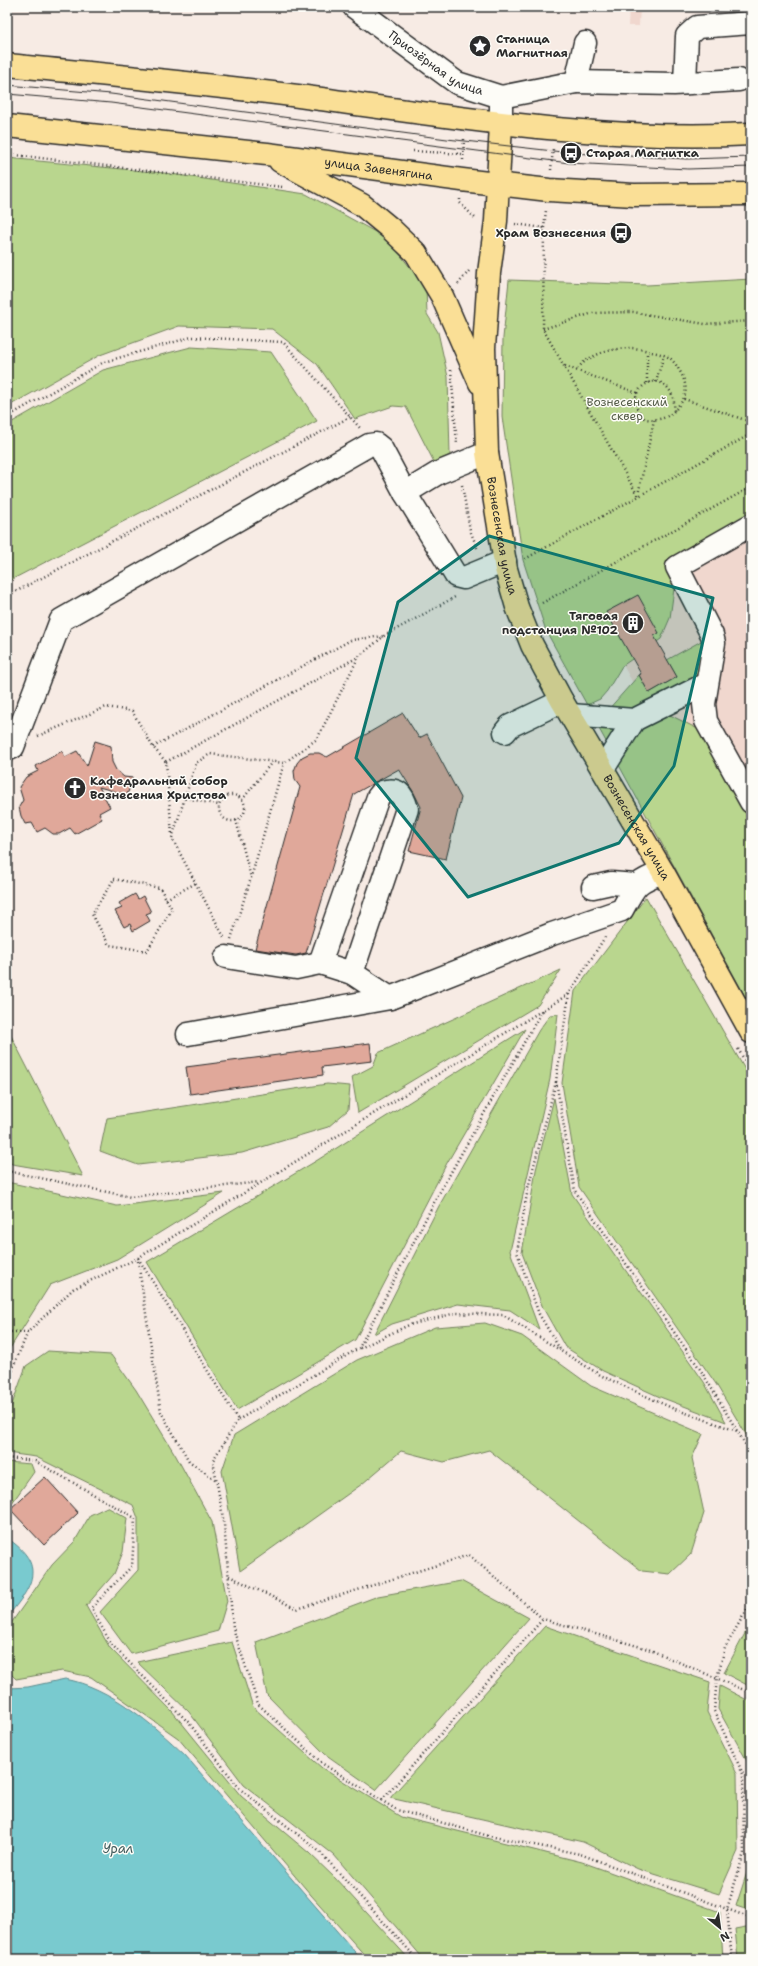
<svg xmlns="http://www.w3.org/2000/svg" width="758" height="1966" font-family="'Shantell Sans',sans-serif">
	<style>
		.built { fill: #f0d7ce }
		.green { fill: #b9d68e; stroke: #72805c }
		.water { fill: #79cacf; stroke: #5a8a8d }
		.building { fill: #e0a89a; stroke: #2b2b2b }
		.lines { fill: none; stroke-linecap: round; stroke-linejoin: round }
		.minor-casing { stroke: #2b2b2b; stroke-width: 25 }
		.major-casing { stroke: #2b2b2b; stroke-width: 25 }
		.path { stroke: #2b2b2b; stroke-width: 2.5; stroke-dasharray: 1 3; stroke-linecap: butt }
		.minor { stroke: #fdfcf7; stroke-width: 22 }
		.major { stroke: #fadf96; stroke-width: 22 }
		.tram { stroke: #2b2b2b; stroke-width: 1 }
		.marked { fill: #0f766e; fill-opacity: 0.2; stroke: #0f766e; stroke-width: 3; stroke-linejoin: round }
		.labels { text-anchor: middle; stroke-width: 3; stroke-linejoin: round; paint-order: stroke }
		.poi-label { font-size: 12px; font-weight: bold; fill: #2b2b2b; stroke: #fdfcf7; text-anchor: start }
		.street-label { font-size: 12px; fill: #2b2b2b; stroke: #fdfcf7 }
		.park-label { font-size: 12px; fill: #565e49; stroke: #fdfcf7 }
		.water-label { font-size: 13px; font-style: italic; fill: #425b5c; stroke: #fdfcf7 }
	</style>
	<rect width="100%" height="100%" fill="#f7ebe4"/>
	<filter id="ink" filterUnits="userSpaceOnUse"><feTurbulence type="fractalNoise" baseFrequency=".025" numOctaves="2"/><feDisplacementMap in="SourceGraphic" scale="8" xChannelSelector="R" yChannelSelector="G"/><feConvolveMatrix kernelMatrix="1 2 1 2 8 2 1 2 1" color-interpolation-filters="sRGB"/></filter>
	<g filter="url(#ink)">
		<g class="built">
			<path d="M 629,7 L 640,7 L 639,26 L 628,26 Z"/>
			<path d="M 751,494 L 751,898 L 585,596 Z"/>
		</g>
		<g class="green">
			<path d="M 7,158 L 164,173 L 306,194 L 388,239 L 426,288 L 427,314 L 438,332 L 448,377 L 450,455 L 434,462 L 406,407 L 393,406 L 355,419 L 317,364 L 272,329 L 179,326 L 100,355 L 7,407 Z"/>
			<path d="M 751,279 L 751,526 L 677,567 L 670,618 L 661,639 L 622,666 L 607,691 L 600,699 L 587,705 L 546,631 L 523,560 L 502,417 L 503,338 L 509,280 L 647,285 Z"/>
			<path d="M 191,347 L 271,352 L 317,421 L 7,582 L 7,425 L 103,370 Z"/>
			<path d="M 712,635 L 706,684 L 660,710 L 714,737 L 751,801 L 751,1007 L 597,725 L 607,711 L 639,675 L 649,693 L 677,677 L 667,660 Z"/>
			<path d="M 646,897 L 751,1080 L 751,1443 L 716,1384 L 579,1187 L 562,1083 L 575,991 Z"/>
			<path d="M 561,970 L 538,1005 L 358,1113 L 352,1077 L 373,1066 L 378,1053 Z"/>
			<path d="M 558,1014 L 550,1079 L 510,1251 L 539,1329 L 510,1310 L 458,1304 L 392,1324 L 374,1334 L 439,1206 L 539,1030 L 550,1015 Z"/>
			<path d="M 7,1028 L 83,1176 L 12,1164 L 7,1160 Z"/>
			<path d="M 525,1029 L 447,1163 L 355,1340 L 237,1410 L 147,1262 L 316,1161 Z"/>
			<path d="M 327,1084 L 350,1086 L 348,1110 L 328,1127 L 242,1153 L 138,1165 L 100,1151 L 107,1118 Z"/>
			<path d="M 554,1098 L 572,1194 L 704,1382 L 726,1422 L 660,1397 L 603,1371 L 565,1347 L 543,1308 L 522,1253 L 536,1170 Z"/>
			<path d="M 7,1182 L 117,1206 L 224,1193 L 117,1259 L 50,1285 L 7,1353 Z"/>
			<path d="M 485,1323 L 522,1336 L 591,1386 L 703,1434 L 692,1458 L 704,1513 L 691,1554 L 670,1574 L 642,1571 L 489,1450 L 444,1462 L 401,1451 L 362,1484 L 240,1571 L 222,1471 L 234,1435 L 357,1360 L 435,1327 Z"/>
			<path d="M 48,1351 L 111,1355 L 136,1390 L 176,1456 L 212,1522 L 227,1601 L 218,1631 L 131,1654 L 100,1612 L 138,1570 L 138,1518 L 133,1505 L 36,1457 L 7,1453 L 7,1418 L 26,1366 Z"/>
			<path d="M 7,1462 L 31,1464 L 34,1472 L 7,1510 Z"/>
			<path d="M 107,1507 L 127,1518 L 123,1552 L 114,1574 L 86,1606 L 110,1648 L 172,1711 L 241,1796 L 309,1853 L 335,1878 L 409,1959 L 368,1959 L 311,1895 L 178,1738 L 91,1677 L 62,1671 L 16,1679 L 7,1670 L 7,1629 L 52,1565 L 75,1541 L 90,1515 Z"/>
			<path d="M 461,1581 L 529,1618 L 376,1790 L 325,1754 L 267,1695 L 256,1642 L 378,1596 Z"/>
			<path d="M 751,1622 L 751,1687 L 724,1673 Z"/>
			<path d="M 545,1626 L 710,1682 L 707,1712 L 737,1773 L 738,1851 L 719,1894 L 638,1869 L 583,1842 L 390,1798 Z"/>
			<path d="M 232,1642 L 253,1707 L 322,1768 L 401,1817 L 582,1862 L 720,1912 L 723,1959 L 443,1959 L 422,1957 L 334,1855 L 244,1785 L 189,1712 L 137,1662 Z"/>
			<path d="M 720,1686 L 751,1702 L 751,1768 L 718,1709 Z"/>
			<path d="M 751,1860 L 751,1911 L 736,1906 Z"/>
			<path d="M 751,1926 L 751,1959 L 738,1959 L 735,1929 Z"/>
		</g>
		<g class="water">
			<path d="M 7,1538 C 47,1565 33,1586 7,1617 Z"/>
			<path d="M 65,1679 C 110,1687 152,1724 185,1755 L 361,1959 L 7,1959 L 7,1686 L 9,1688 L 28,1687 Z"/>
		</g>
		<g class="building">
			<path d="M 638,595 L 659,633 L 654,636 L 677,677 L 649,693 L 639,675 L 641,674 L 606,612 Z"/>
			<path d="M 403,713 L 419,738 L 427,734 L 461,798 L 446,859 L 409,851 L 421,807 L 414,793 L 399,769 L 354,794 L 306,953 L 296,955 L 255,949 L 300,787 L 295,780 L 294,771 L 297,763 L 302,757 L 310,753 L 319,753 L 327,757 Z"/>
			<path d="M 95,741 L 111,746 L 112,762 L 116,770 L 124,777 L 133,778 L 127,795 L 99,787 L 110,807 L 99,813 L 102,819 L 75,834 L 70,828 L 59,834 L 53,834 L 45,828 L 37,832 L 32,823 L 25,824 L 21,816 L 19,807 L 23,800 L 19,787 L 26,777 L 38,771 L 36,766 L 62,751 L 65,757 L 77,751 L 87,766 Z"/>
			<path d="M 135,894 L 138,899 L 143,896 L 151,912 L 146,914 L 150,921 L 133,931 L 130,924 L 124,927 L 115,911 L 122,908 L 119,903 Z"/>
			<path d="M 370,1043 L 372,1061 L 322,1067 L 323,1075 L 190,1094 L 186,1067 Z"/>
			<path d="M 45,1477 L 78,1513 L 44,1545 L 10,1509 Z"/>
		</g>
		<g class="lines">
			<g class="minor-casing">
				<g id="minor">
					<path id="s1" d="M 354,7 L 457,83 L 501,97 L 501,124"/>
					<path d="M 576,82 L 674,84 L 739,80"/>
					<path d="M 685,83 L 687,36 L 697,27 L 751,23"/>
					<path d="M 501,97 L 576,82 L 585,43"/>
					<path d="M 405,493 L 438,473 L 487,453"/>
					<path d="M 751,525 L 677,567 L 712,635 L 714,643 L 704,704 L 706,721 L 751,802"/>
					<path d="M 571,715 L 634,720"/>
					<path d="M 505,732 L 510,726 L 562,701"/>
					<path d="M 7,750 L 13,747 L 61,620 L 369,445 L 376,444 L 381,448 L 405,493 L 456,576 L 464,578 L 505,561"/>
					<path d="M 603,769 L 634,720 L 706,684"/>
					<path d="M 593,887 L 611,883 L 635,885"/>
					<path d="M 226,957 L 296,968 L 320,963 L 352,973 L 390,998"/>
					<path d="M 320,963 L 378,797 L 382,792 C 398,787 403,794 407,809 L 352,973"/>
					<path d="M 188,1034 L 390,998 L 552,934 L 622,910 C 636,884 636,882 663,872"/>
				</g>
			</g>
			<g class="major-casing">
				<g id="major">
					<path d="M 7,65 C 107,75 207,84 306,97 C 454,117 602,142 751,134"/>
					<path id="s2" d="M 501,124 L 496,221 L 489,273 L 484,348 L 487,453 L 506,569 L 517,607 L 532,645 L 562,701 L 663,872 L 751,1032"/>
					<path id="s3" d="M 7,126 L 267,154 L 462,180 L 549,190 L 634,195 L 751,194"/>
					<path d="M 280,161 L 362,205 L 391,229 L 416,253 L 442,296 L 480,383"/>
				</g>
			</g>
			<g class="path">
				<path d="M 413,151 L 463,154"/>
				<path d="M 7,154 L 283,187"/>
				<path d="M 463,160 L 464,139"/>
				<path d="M 551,170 L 553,149"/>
				<path d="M 460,199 L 460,203 L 476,219"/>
				<path d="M 515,224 L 544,228 L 543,329 L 638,496"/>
				<path d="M 544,228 L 546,210"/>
				<path d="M 458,284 L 469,271"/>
				<path d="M 543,329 L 593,313 L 633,312 L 705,324 L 751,321"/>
				<path d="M 565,366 L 637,393 C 634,405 637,411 645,419 C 660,421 670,418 679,405 C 687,396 687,388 683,377 C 680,371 676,364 671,359 C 666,355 658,353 651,352 C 645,350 637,348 630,348 C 612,348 586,355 576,371"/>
				<path d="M 451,370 L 457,445"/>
				<path d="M 656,382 L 664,355"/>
				<path d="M 647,383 L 647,351"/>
				<path d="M 637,393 C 653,369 677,386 674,411"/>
				<path d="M 684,399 L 751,422"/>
				<path d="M 7,417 L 104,362 L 192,337 L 283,342 L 360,428"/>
				<path d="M 462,485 L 470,530 L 478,550"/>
				<path d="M 748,489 L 751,476"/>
				<path d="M 638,495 L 654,420"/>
				<path d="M 525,559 L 751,434"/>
				<path d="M 7,599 L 11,594 L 350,417"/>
				<path d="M 542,603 L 751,487"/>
				<path d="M 38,736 L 106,707 L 132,711 L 153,747 L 166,762 L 172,835"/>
				<path d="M 153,747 L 351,640 L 384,636"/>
				<path d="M 166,762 L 358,657 L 384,636 L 455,597"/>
				<circle cx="232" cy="808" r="13"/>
				<path d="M 185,798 L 219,805"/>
				<path d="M 242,800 L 272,762"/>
				<path d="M 236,820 L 251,878"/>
				<path d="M 114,879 L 160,888 L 172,909 L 147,951 L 109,945 L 92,914 Z"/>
				<path d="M 166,899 L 196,883"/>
				<path d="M 224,937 L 172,838 L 196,763 L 210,754 L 284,763 L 317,739 L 358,658"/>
				<path d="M 231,939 L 251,878 L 284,763"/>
				<path d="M 569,994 L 556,1081 L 575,1191 L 700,1369 L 751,1454"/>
				<path d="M 738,1049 L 751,1071"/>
				<path d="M 556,1082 L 528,1188 L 517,1252 L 539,1314 L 561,1351 L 602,1376 L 672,1408 L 737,1431"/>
				<path d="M 7,1171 L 131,1197 L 259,1182"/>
				<path d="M 138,1258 L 238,1420 L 213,1460 L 224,1524 L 233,1628 L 258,1704 L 323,1764 L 397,1810 L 489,1836 L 580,1854 L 751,1918"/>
				<path d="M 138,1261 L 161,1412 L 189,1461 L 216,1480"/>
				<path d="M 7,1332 L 28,1332"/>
				<path d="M 360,1348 L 409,1325 L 456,1313 L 503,1315 L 560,1350"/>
				<path d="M 7,1390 L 14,1365 L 28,1332 L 73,1289 L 138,1258 L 569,994 L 605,937"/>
				<path d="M 238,1420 L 359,1348 L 437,1197 L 543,1009"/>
				<path d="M 7,1458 L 35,1461 L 135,1518 L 132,1566 L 91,1608 L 112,1645 L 189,1723 L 240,1789 L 320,1852 L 417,1959"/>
				<path d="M 229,1576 L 297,1609 L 469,1555 L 543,1619 L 648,1649 L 751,1693"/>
				<path d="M 382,1800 L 543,1619"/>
				<path d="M 732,1959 L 727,1909 L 744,1853 L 743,1774 L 714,1711 L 717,1678 L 725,1648 L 751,1602"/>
			</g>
			<use href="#minor" class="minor"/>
			<use href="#major" class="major"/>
			<g class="tram">
				<path d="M 7,85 L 111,94 L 447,139 L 571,153 L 687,159 L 751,157"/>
				<path d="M 7,94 L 111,103 L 569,163 L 688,169 L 751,167"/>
			</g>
		</g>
	</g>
	<path class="marked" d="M 489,536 L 713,598 L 674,766 L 619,843 L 468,897 L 356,758 L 398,602 Z"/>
	<defs>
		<g id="sight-disc" transform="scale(1.15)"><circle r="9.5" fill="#2b2b2b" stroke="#fdfcf7"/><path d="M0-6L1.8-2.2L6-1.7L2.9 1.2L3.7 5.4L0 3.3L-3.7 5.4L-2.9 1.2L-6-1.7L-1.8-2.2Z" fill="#fff"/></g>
		<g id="bus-disc" transform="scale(1.15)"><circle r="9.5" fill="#2b2b2b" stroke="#fdfcf7"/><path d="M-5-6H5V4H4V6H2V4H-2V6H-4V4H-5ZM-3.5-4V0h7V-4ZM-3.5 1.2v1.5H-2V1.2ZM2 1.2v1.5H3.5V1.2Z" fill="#fff"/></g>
		<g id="building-disc" transform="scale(1.15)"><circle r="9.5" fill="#2b2b2b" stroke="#fdfcf7"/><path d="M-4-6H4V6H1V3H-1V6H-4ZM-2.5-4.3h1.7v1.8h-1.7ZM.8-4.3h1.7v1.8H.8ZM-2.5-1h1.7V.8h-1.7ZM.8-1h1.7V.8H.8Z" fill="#fff"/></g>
		<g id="church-disc" transform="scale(1.15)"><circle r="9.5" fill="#2b2b2b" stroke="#fdfcf7"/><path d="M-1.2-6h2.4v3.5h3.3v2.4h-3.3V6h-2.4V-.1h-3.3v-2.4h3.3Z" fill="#fff"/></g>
	</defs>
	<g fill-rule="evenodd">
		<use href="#sight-disc" x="480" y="46"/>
		<use href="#bus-disc" x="571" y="153"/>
		<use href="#bus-disc" x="621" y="233"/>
		<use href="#building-disc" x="633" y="623"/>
		<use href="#church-disc" x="75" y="788"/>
	</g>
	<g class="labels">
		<g class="poi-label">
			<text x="496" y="43">Станица<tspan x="496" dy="14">Магнитная</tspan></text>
			<text x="586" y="157">Старая Магнитка</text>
			<text x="606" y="237" text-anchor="end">Храм Вознесения</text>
			<text x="618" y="620" text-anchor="end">Тяговая<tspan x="618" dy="14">подстанция №102</tspan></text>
			<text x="90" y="785">Кафедральный собор<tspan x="90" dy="14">Вознесения Христова</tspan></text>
		</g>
		<g class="street-label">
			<text dy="4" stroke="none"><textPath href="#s1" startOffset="100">Приозёрная улица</textPath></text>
			<text dy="4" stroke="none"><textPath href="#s3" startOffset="374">улица Завенягина</textPath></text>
			<text dy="4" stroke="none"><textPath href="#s2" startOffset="414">Вознесенская улица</textPath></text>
			<text dy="4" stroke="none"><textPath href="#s2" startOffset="738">Вознесенская улица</textPath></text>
		</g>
		<g class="park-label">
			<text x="627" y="406">Вознесенский<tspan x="627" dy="14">cквер</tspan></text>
		</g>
		<g class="water-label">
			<text x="118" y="1853">Урал</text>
		</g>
	</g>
	<rect width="758" height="1966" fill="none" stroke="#fdfcf7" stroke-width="24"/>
	<rect x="12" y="12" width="734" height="1942" fill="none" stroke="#2b2b2b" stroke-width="1.5" filter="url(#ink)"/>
	<g transform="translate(720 1928) rotate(151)" stroke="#fdfcf7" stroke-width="3" paint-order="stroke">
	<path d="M0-3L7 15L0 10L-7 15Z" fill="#2b2b2b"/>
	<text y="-6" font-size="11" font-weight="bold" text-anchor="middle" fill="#2b2b2b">N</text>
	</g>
</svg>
